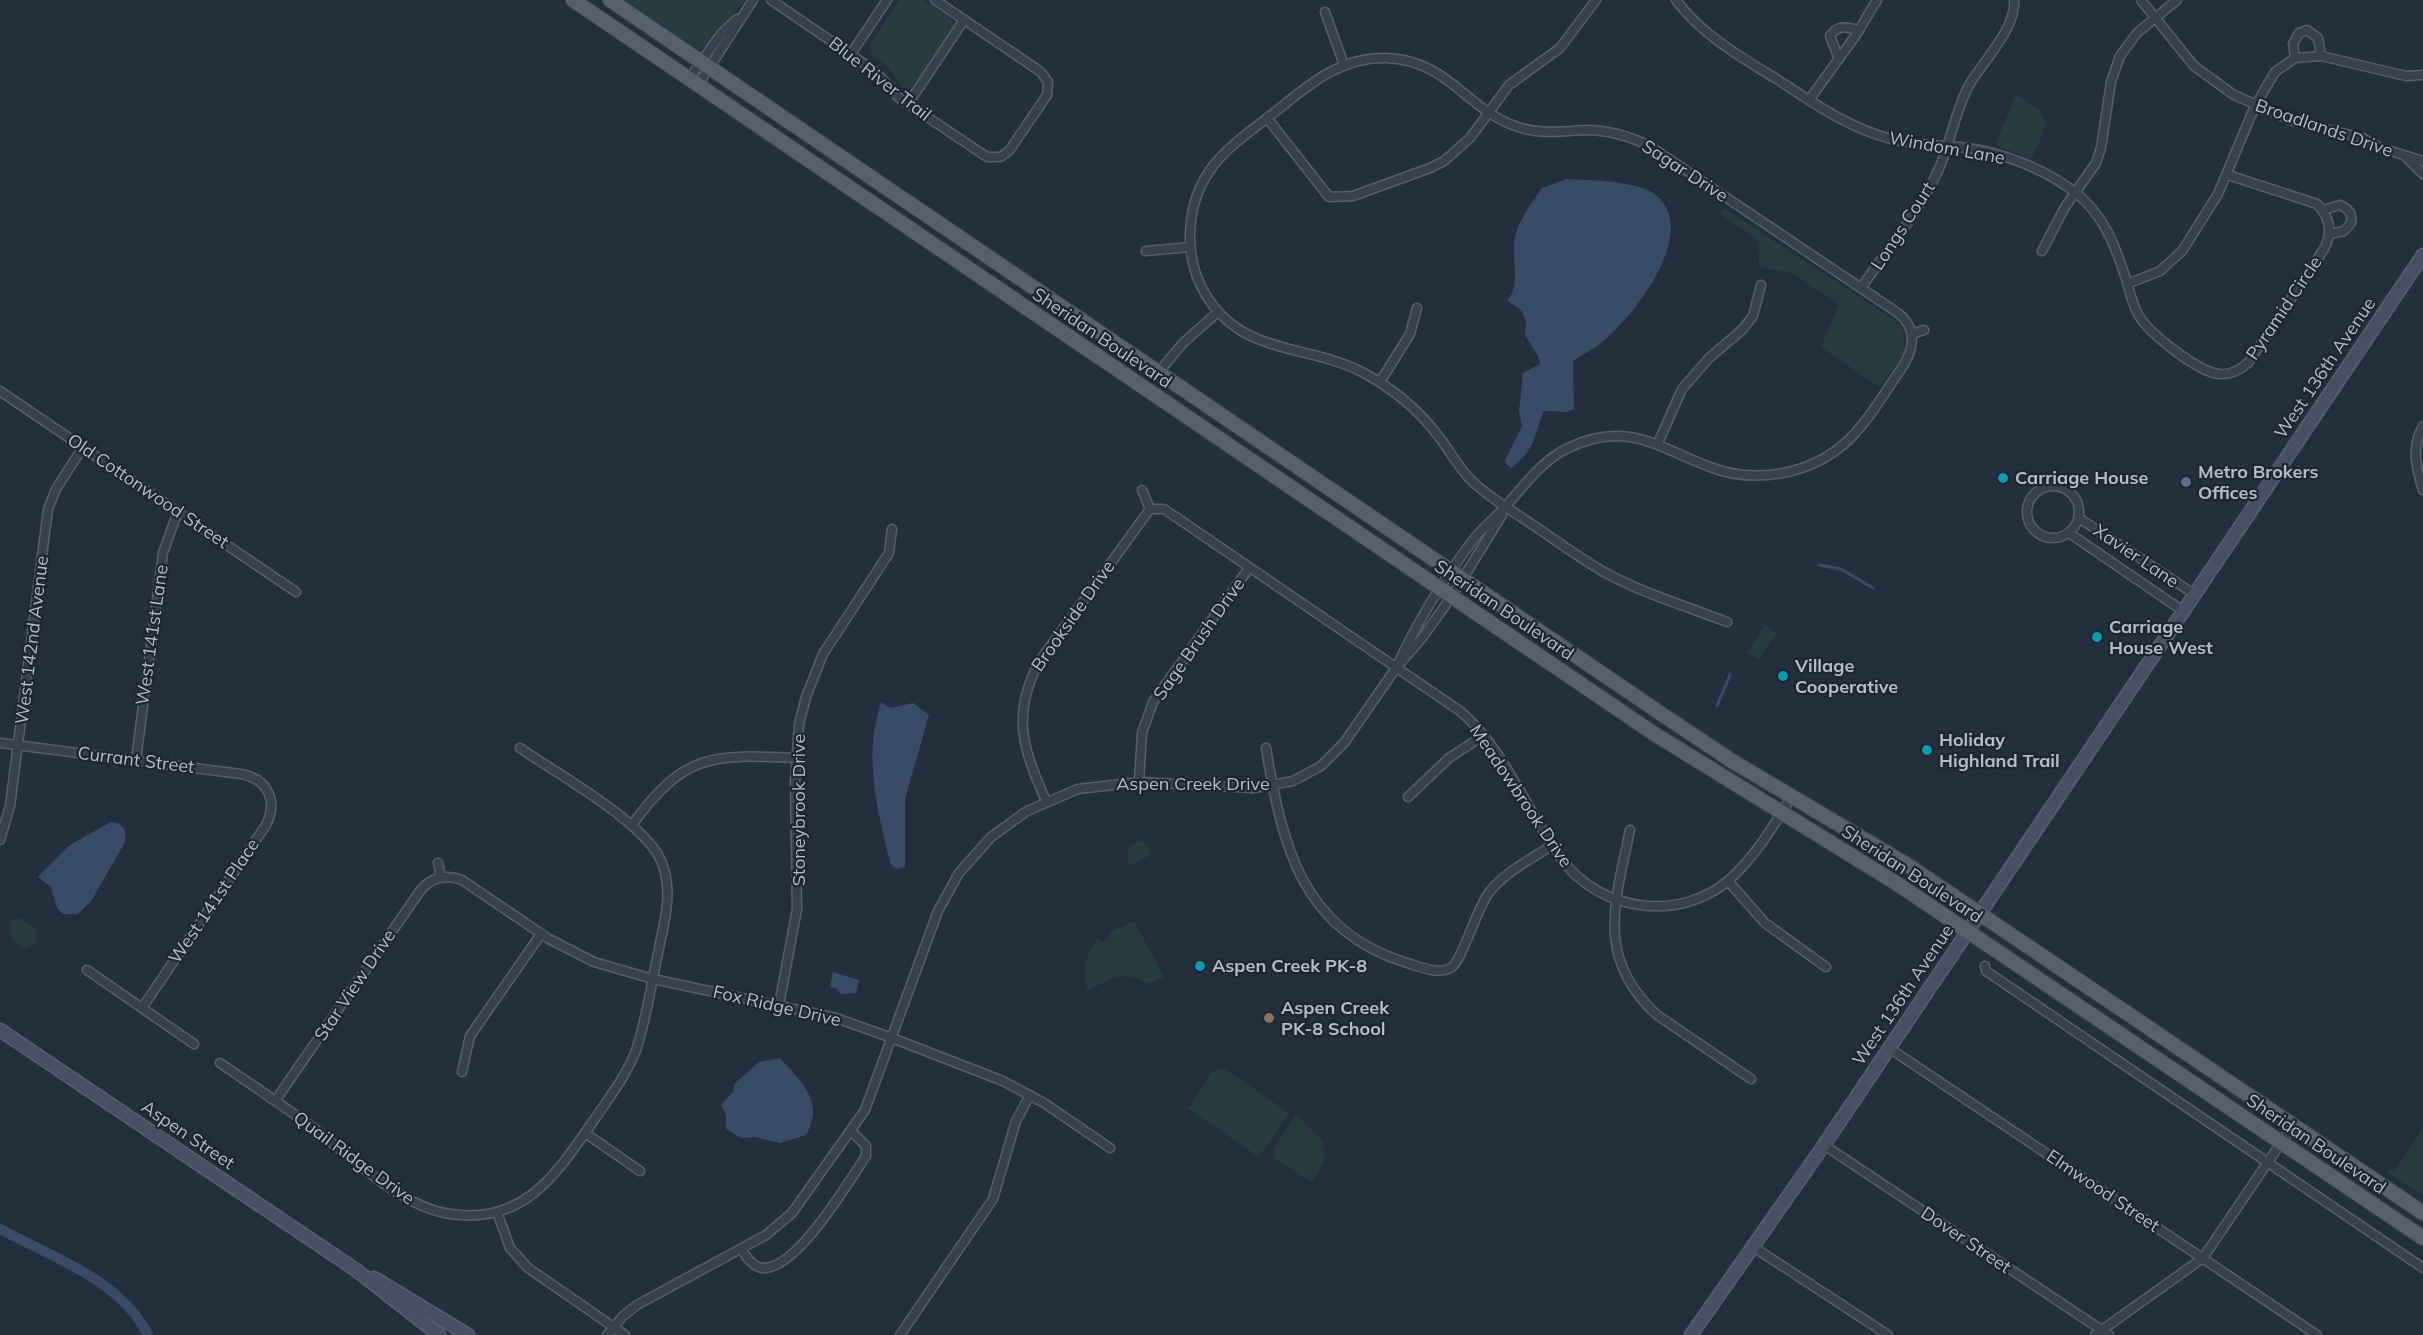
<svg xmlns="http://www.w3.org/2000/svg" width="2423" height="1335" font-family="Mulish,sans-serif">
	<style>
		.green { fill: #263c3f }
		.water { fill: #394c67 }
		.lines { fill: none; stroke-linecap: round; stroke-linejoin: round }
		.stream { stroke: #394c67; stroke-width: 3 }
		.canal { stroke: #394c67; stroke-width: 10 }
		.street-casing { stroke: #565f6c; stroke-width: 11 }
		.secondary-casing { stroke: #565f6c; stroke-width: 15 }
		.primary-casing { stroke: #414a57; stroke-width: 16 }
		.street { stroke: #38414e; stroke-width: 8 }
		.secondary { stroke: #465061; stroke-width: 12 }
		.primary { stroke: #56606e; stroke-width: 14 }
		.culture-dot { fill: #0f9aa8; stroke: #1d2633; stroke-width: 2 }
		.service-dot { fill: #5c6f8a; stroke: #1d2633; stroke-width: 2 }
		.education-dot { fill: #8d6e63; stroke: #1d2633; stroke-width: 2 }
		.labels { text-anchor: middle; stroke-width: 4.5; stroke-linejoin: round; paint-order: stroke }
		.street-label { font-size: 18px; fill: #b4bcc9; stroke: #1d2633 }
		.poi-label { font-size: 18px; font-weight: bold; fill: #b4bcc9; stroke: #1d2633; text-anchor: start }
	</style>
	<rect width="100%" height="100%" fill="#242f3e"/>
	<g class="green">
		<path d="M 625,0 L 745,0 L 706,48 L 697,49 Z"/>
		<path d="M 899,0 L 924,0 L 952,19 L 954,27 L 913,86 L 904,90 L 888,67 L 871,54 L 870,44 Z"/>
		<path d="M 2015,95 C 2055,115 2049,123 2031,159 L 1996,145 Z"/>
		<path d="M 1724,208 L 1897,322 C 1916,350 1895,364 1879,387 L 1821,347 L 1839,304 L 1790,272 L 1759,267 L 1758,240 L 1721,214 Z"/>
		<path d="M 1765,625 L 1777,633 L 1758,660 L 1747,652 Z"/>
		<path d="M 1140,840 L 1150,845 L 1148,849 L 1151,855 L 1131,865 L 1127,862 L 1129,847 Z"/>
		<path d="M 20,917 C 27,926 42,924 35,944 L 27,949 C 13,946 7,933 12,921 Z"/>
		<path d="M 1134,921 L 1164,977 L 1148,984 C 1122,968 1111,979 1087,991 C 1083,970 1085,957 1097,939 L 1103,942 L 1109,937 L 1111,932 Z"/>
		<path d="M 1225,1069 L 1289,1113 L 1259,1157 L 1188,1109 L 1213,1071 Z"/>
		<path d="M 1296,1115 L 1323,1140 L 1325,1160 L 1312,1182 L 1274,1158 L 1273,1150 Z"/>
		<path d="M 2423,1128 L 2423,1195 L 2387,1173 L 2389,1168 L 2395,1171 Z"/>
	</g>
	<g class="water">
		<path d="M 1567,179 C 1589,180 1641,181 1657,196 C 1700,234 1632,318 1600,344 C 1592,350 1582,355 1573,361 L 1574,409 L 1566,412 L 1544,411 C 1532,439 1537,448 1511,468 L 1504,462 L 1522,426 L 1519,411 L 1523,373 L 1540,364 L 1538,356 L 1525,335 L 1526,321 L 1521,310 L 1507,300 C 1523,285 1509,254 1516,233 C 1521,217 1533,201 1542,188 Z"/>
		<path d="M 881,702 L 890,708 L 913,703 L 929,715 L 905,799 L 905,867 L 897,869 L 890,863 C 877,806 863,760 881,702 Z"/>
		<path d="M 111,822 C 125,822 129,834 123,846 L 91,901 L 78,914 L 63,914 L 57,908 L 51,887 L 38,877 L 70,845 Z"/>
		<path d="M 833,972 L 859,980 L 856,993 L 841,994 L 836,988 L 830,987 Z"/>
		<path d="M 780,1058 C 802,1083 825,1101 806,1135 L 780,1143 L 755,1137 L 741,1138 L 726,1129 L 726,1115 L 721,1105 L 734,1091 L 734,1084 L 759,1062 Z"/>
	</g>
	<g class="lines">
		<g class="stream">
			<path d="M 1819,565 L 1841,569 L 1873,588"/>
			<path d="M 1717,706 L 1730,675"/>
		</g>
		<path class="canal" d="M 0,1229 C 52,1257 121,1280 148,1335"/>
		<g class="street-casing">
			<g id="street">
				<path d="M 771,0 L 875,71 L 899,98 L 987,157 L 1000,157 L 1009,151 L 1047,95 L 1048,82 L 1041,72 L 935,0"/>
				<path d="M 1676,0 C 1701,34 1739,56 1775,78 C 1812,102 1848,128 1891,139 C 1913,145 1936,145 1959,147 C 1999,151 2044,168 2076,193 C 2105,216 2116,248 2127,282 C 2130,294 2133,306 2139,316 C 2150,334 2198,372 2219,374 C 2231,375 2239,370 2248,363 L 2324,249 C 2333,232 2330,217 2317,204 L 2228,175"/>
				<path d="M 2141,0 L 2194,66 L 2234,95 L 2293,121 L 2363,138 L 2381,148 L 2423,161"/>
				<path d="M 1325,12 L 1344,65"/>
				<path d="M 851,54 L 887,0"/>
				<path d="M 2295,58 L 2293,44 L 2299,33 L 2307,30 L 2318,38 L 2321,56"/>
				<path d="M 1839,59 L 1830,36 C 1839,24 1845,27 1859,30"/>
				<path d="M 689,79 L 721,34 L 737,19"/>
				<path d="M 698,85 L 753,0"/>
				<path d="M 1809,100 L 1856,35 L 1877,0"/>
				<path d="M 908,104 L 964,20"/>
				<path d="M 1267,118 L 1329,197 L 1353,196 L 1430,168 L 1444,161 L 1470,138 L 1509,85 L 1560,48 L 1596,0"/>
				<path d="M 2405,156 L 2423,174"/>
				<path d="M 2323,210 L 2340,205 C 2348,209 2353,213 2351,223 L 2344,231 L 2330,234"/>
				<path d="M 1146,251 L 1190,247"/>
				<path d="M 2042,251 L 2065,207 L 2096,163 L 2101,148 L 2111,82 L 2120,56 L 2137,33 L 2177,0"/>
				<path d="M 2127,284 L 2160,271 L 2182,251 L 2218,194 L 2255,106 L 2275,72 L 2295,58 L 2321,56 L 2406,76 L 2423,75"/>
				<path d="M 1861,288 C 1887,250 1917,215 1937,173 C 1950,146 1954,115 1968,87 C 1982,62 2017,28 2014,0"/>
				<path d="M 1912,334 L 1924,330"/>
				<path d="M 1158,373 L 1183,343 L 1218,312"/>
				<path d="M 1380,382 L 1410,334 L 1417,308"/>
				<path d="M 0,391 L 296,592"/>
				<path d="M 2423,426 C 2411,447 2416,468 2423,490"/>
				<path d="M 1658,443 L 1682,389 L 1709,358 L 1742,330 L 1753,316 L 1761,285"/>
				<circle cx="2053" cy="512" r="26"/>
				<path d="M 1142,490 L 1150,509"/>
				<path d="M 1150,509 L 1164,509 L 1460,711 C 1506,750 1527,813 1563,861 C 1602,912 1680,922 1729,880 C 1755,857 1774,825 1792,796"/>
				<path d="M 2079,518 L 2194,594"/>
				<path d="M 2069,533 L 2183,611"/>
				<path d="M 1396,668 C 1417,622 1443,580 1473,540 C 1482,528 1495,518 1505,507 C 1524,486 1541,461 1568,448 C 1627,420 1657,447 1710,467 C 1754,484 1807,475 1843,445 C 1867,424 1883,395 1901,369 C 1914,350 1918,329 1898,313 L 1648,145 C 1628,136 1609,130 1587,130 C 1563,131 1542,135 1518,127 C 1466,110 1449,60 1386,58 C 1342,57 1312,82 1280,108 C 1258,126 1231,143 1213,166 C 1185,203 1182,257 1207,297 C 1245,356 1307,344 1362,372 C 1392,388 1419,410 1439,437 C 1451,452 1459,469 1473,482 C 1490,498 1511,510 1530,523 C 1554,539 1578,557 1604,572 C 1642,593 1686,606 1727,622"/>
				<path d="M 0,743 L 241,774 C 268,779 278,801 266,825 L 142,1008"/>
				<path d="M 1266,748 C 1282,844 1301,929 1404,962 C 1418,966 1439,976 1452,967 C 1462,960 1476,911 1488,894 C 1504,872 1530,860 1553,845"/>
				<path d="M 136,760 L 163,553 L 178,511"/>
				<path d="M 1139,782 L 1142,733 L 1153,702 L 1249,568"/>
				<path d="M 1408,797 L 1449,758 L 1484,735"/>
				<path d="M 1046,801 C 1023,749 1011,715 1039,662 L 1150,509"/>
				<path d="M 632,825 C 684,753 712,754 796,758"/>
				<path d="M 1630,830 C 1615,903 1595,958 1657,1015 L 1751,1079"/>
				<path d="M 0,840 L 10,806 L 48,509 L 56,489 L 83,447"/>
				<path d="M 438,863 L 441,877"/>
				<path d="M 1728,881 L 1765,923 L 1826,967"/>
				<path d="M 1985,966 L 1986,971 L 2423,1268"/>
				<path d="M 87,970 L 194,1044"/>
				<path d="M 779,1005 L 797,909 L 795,782 L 799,724 L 806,697 L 823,654 L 889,553 L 892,529"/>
				<path d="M 1889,1048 L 2317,1335"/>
				<path d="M 220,1063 C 249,1083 279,1103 308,1124 C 348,1153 399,1207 450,1214 C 525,1225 557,1173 594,1120 C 609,1098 625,1077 635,1053 C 646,1023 650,989 657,958 C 663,927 674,894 662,863 C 647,823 557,774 520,748"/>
				<path d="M 462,1072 L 470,1036 L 541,934"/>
				<path d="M 275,1101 L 420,891 C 431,877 445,874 462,880 L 549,939 L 594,962 L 653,979 L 836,1018 L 892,1038 L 1003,1081 L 1044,1103 L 1110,1148"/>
				<path d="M 585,1133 L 640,1171"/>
				<path d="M 1824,1145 L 2109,1335"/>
				<path d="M 497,1212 L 510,1248 L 528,1268 L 625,1335"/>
				<path d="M 1752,1246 L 1888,1335"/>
				<path d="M 741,1249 C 747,1258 754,1269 766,1268 C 800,1264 847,1184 866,1156 L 866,1146 L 851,1131"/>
				<path d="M 607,1335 L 623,1316 L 637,1305 L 766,1235 L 792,1213 L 865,1110 L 938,911 L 959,873 L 991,837 L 1027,811 L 1078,789 L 1139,782 L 1255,788 L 1293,781 L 1321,766 L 1344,743 L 1396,668 L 1422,638 L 1452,596 L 1502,515"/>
				<path d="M 900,1335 L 993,1199 L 1016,1121 L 1030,1095"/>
				<path d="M 2095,1335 L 2203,1258 L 2293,1125"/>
			</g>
		</g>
		<g class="secondary-casing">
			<g id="secondary">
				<path d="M 0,1030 L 356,1270 L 439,1335"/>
				<path d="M 374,1278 L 468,1335"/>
				<path d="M 1691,1335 L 1824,1145 L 2423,255"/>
			</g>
		</g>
		<g class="primary-casing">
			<g id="primary">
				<path d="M 573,0 L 1653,733 L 1896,883 L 2423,1238"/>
				<path d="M 610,0 L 1663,715 L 1732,761 L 1909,866 L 2423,1213"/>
			</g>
		</g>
		<use href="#street" class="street"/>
		<use href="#secondary" class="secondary"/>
		<use href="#primary" class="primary"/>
	</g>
	<g class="culture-dot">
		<circle cx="2003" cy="478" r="6"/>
		<circle cx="2097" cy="637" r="6"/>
		<circle cx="1783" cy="676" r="6"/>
		<circle cx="1927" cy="750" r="6"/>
		<circle cx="1200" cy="966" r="6"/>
	</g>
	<circle class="service-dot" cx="2186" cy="482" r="6"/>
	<circle class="education-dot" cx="1269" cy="1018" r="6"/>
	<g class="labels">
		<g class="street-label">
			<text transform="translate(880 79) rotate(38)" y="6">Blue River Trail</text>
			<text transform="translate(2324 128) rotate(19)" y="6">Broadlands Drive</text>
			<text transform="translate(1947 148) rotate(10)" y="6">Windom Lane</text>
			<text transform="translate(1685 171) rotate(33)" y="6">Sagar Drive</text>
			<text transform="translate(1903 226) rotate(-57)" y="6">Longs Court</text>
			<text transform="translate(2284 308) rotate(-56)" y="6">Pyramid Circle</text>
			<text transform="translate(1102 338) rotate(34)" y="6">Sheridan Boulevard</text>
			<text transform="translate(2325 368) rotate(-56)" y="6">West 136th Avenue</text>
			<text transform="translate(148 491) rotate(34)" y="6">Old Cottonwood Street</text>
			<text transform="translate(2136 556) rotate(34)" y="6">Xavier Lane</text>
			<text transform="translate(1504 610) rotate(34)" y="6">Sheridan Boulevard</text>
			<text transform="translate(1073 616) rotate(-55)" y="6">Brookside Drive</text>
			<text transform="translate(152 635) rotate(-82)" y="6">West 141st Lane</text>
			<text transform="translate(1199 639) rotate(-55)" y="6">Sage Brush Drive</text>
			<text transform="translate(32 640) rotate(-83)" y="6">West 142nd Avenue</text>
			<text transform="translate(136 760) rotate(7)" y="6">Currant Street</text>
			<text x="1193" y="790">Aspen Creek Drive</text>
			<text transform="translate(1521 796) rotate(56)" y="6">Meadowbrook Drive</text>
			<text transform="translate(799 810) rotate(-90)" y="6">Stoneybrook Drive</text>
			<text transform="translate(1912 874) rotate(33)" y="6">Sheridan Boulevard</text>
			<text transform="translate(214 901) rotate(-56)" y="6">West 141st Place</text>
			<text transform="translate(355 985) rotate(-56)" y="6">Star View Drive</text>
			<text transform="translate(1903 995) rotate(-56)" y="6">West 136th Avenue</text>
			<text transform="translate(777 1006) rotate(13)" y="6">Fox Ridge Drive</text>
			<text transform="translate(188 1135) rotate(34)" y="6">Aspen Street</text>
			<text transform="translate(2316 1144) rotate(34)" y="6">Sheridan Boulevard</text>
			<text transform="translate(354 1158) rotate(36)" y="6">Quail Ridge Drive</text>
			<text transform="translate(2103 1191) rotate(34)" y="6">Elmwood Street</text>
			<text transform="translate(1966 1240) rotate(34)" y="6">Dover Street</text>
		</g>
		<g class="poi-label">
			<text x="2198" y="478">Metro Brokers<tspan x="2198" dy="21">Offices</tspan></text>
			<text x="2015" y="484">Carriage House</text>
			<text x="2109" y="633">Carriage<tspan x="2109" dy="21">House West</tspan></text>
			<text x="1795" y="672">Village<tspan x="1795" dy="21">Cooperative</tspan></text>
			<text x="1939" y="746">Holiday<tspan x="1939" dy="21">Highland Trail</tspan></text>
			<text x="1212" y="972">Aspen Creek PK-8</text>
			<text x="1281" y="1014">Aspen Creek<tspan x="1281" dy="21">PK-8 School</tspan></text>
		</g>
	</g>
</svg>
